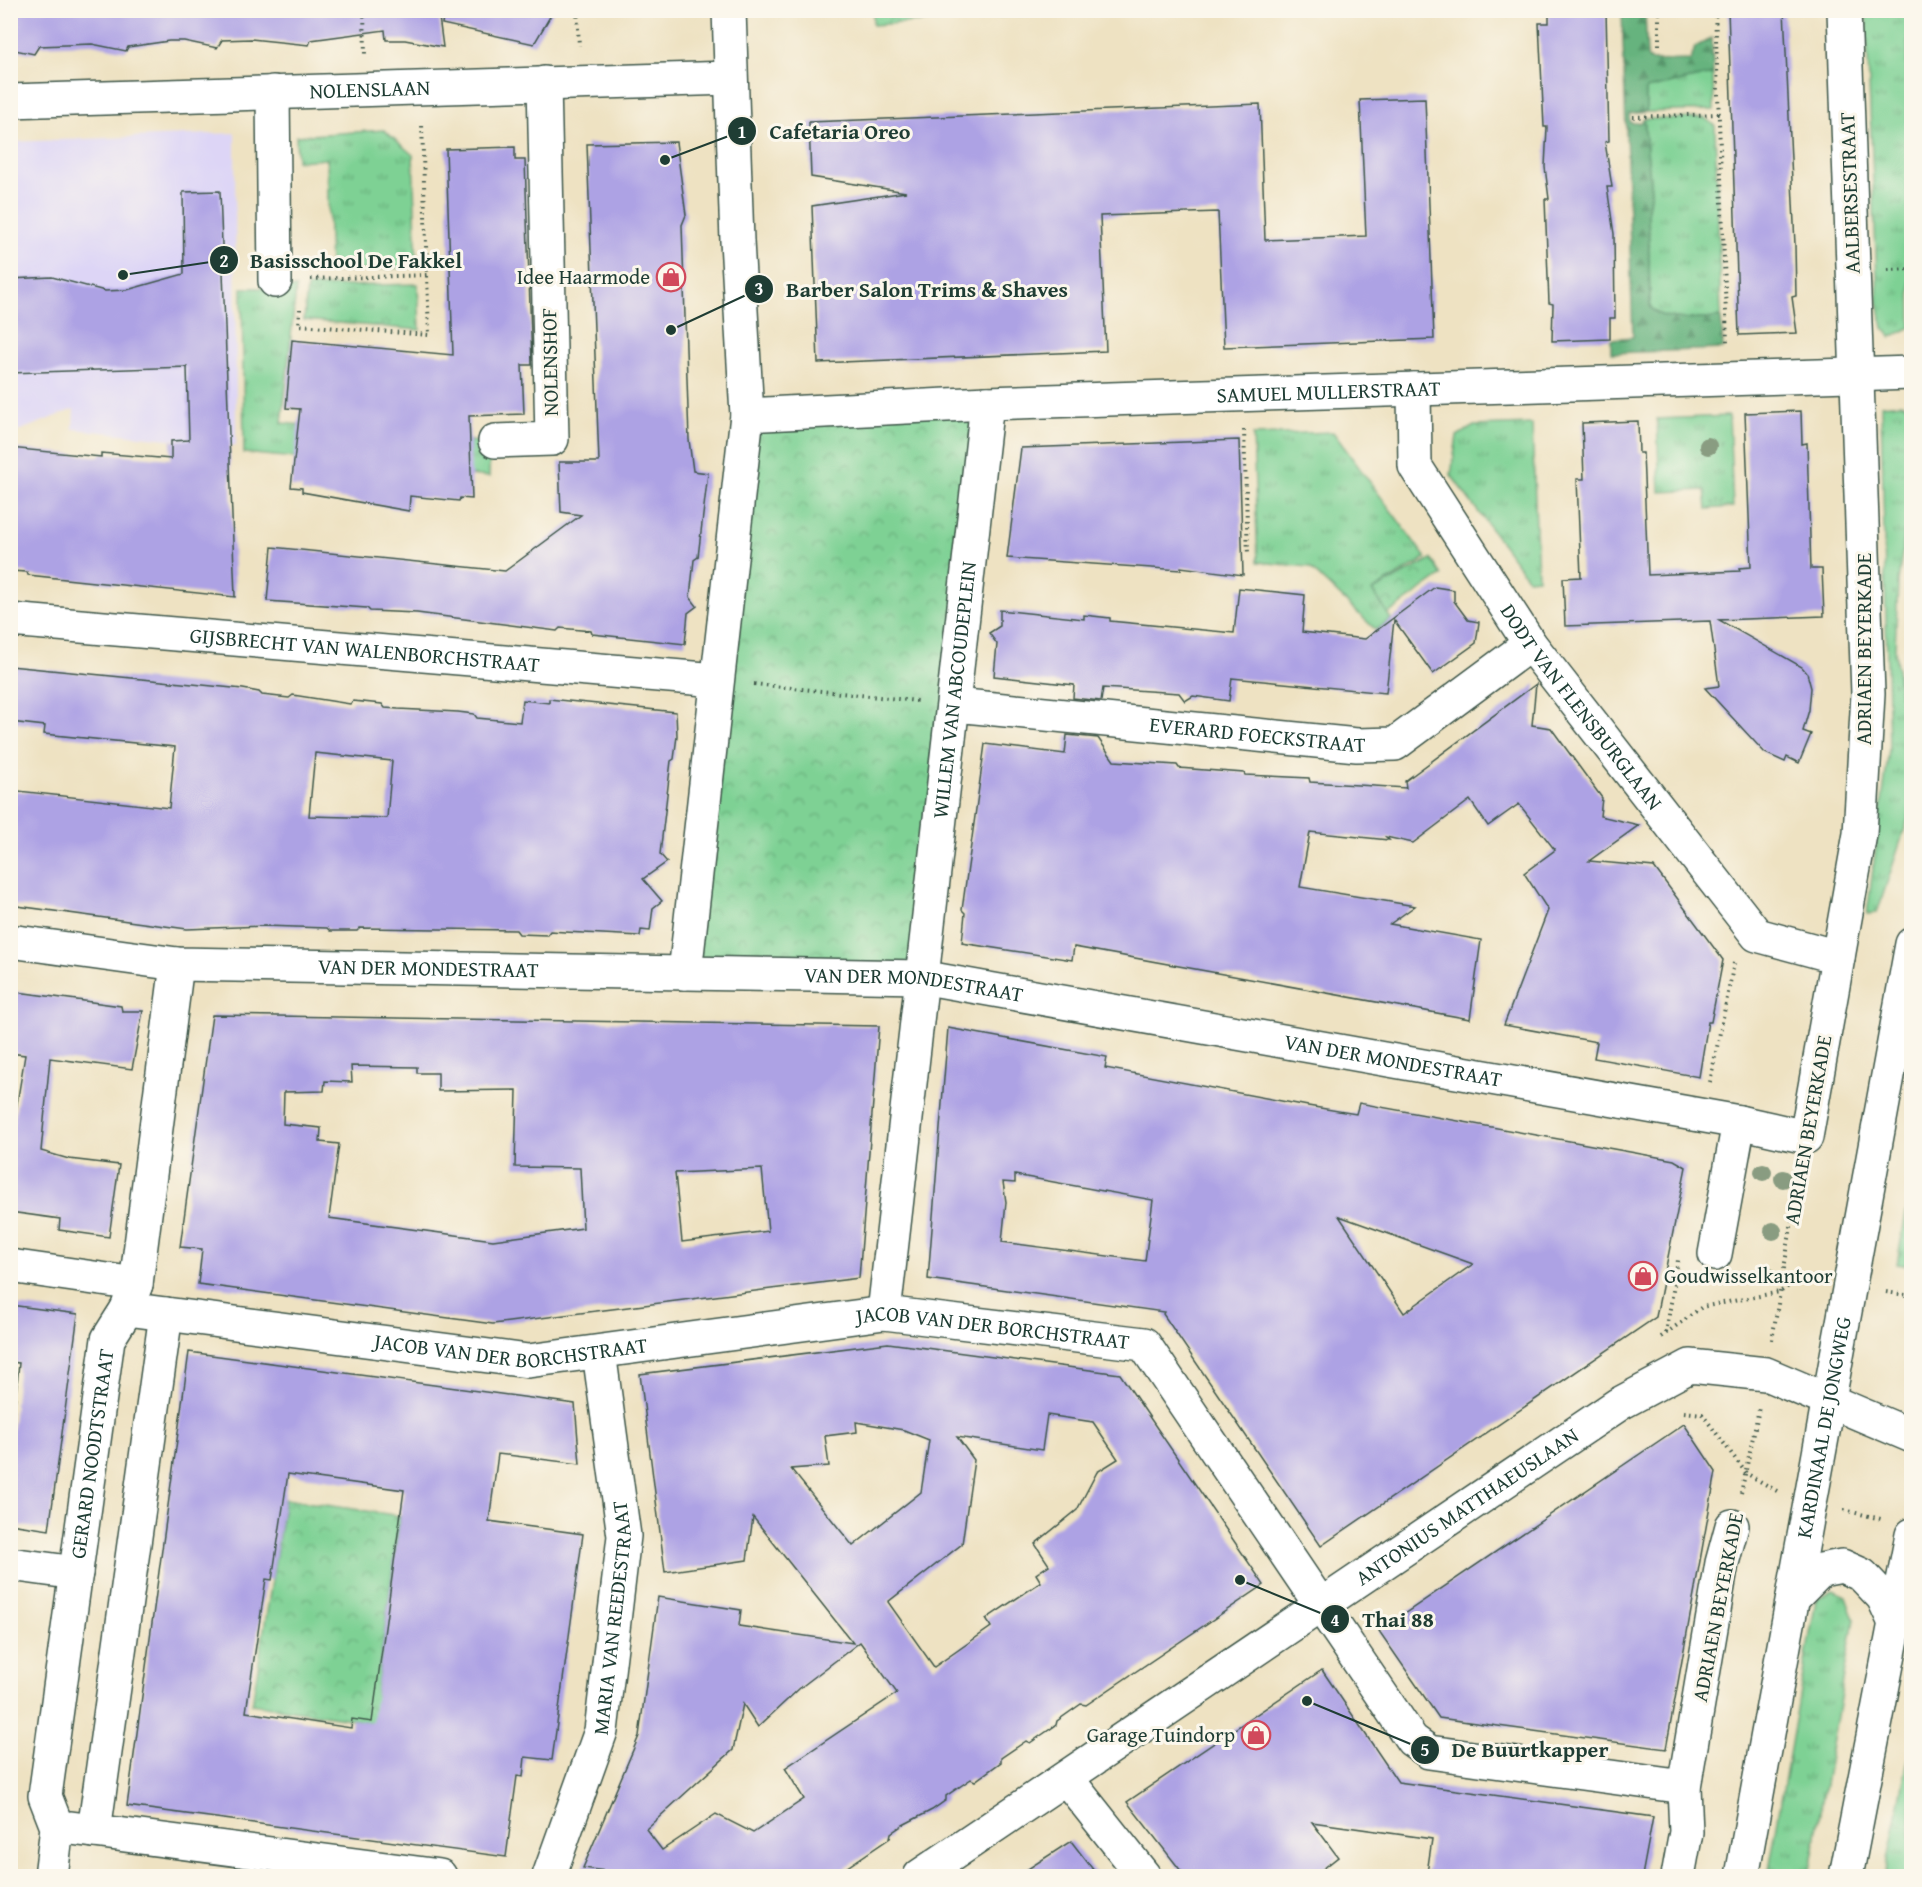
<svg xmlns="http://www.w3.org/2000/svg" width="1922" height="1887" font-family="'Gentium Book Plus',serif">
	<style>
		.built { fill: #ddd5f6 }
		.grass { fill: url(#grass-tufts); stroke: #4e8764; stroke-width: 1.5 }
		.forest { fill: url(#forest-firs); stroke: #427859; stroke-width: 1.5 }
		.park { fill: url(#park-crowns); stroke: #4e8764; stroke-width: 1.5 }
		.building { fill: #ada2e4; fill-rule: evenodd }
		.lines { fill: none; stroke-linecap: round; stroke-linejoin: round }
		.minor-casing { stroke: #3e5649; stroke-width: 36 }
		.major-casing { stroke: #3e5649; stroke-width: 36 }
		.path { stroke: #3e5649; stroke-width: 4; stroke-dasharray: 1.5 4.5; stroke-linecap: butt }
		.minor { stroke: #fff; stroke-width: 33 }
		.major { stroke: #fff; stroke-width: 33 }
		.tree { fill: #899c81 }
		.labels { text-anchor: middle; stroke-width: 6; stroke-linejoin: round; paint-order: stroke }
		.street-label { font-size: 21px; fill: #1f3d34; stroke: #fbf7ec }
		.poi-label { font-size: 21px; fill: #1f3d34; stroke: #fbf7ec; text-anchor: end }
		.leader { fill: none; stroke: #1f3d34; stroke-width: 2 }
		.callout-dot { fill: #1f3d34; stroke: #fbf7ec; stroke-width: 2 }
		.mark-label { font-size: 18px; text-anchor: middle; font-weight: bold; fill: #fff }
		.callout-label { font-size: 22px; text-anchor: middle; font-weight: bold; fill: #1f3d34; stroke: #fbf7ec; stroke-width: 6; stroke-linejoin: round; paint-order: stroke }
	</style>
	<defs>
		<pattern id="grass-tufts" width="24" height="20" patternUnits="userSpaceOnUse" patternTransform="scale(1.5)"><rect width="24" height="20" fill="#7ed194"/><path d="M3 7l-1-3M5 7V3M7 7l1-3M15 17l-1-3M17 17v-4M19 17l1-3" fill="none" stroke="#67ab7a"/></pattern>
		<pattern id="forest-firs" width="22" height="20" patternUnits="userSpaceOnUse" patternTransform="scale(1.5)"><rect width="22" height="20" fill="#66b37e"/><path d="M5 1l3.5 6h-7zM16 11l3.5 6h-7z" fill="#539368"/></pattern>
		<pattern id="park-crowns" width="20" height="18" patternUnits="userSpaceOnUse" patternTransform="scale(1.5)"><rect width="20" height="18" fill="#7ed194"/><path d="M2 6a3 3 0 1 1 6 0M12 15a3 3 0 1 1 6 0" fill="none" stroke="#67ab7a"/></pattern>
	</defs>
	<rect width="100%" height="100%" fill="#fbf7ec"/>
	<filter id="ink" filterUnits="userSpaceOnUse"><feTurbulence type="fractalNoise" baseFrequency=".0167" numOctaves="2"/><feDisplacementMap in="SourceGraphic" scale="12" xChannelSelector="R" yChannelSelector="G"/><feConvolveMatrix kernelMatrix="1 2 1 2 8 2 1 2 1" color-interpolation-filters="sRGB"/></filter>
	<filter id="wash" filterUnits="userSpaceOnUse"><feTurbulence type="fractalNoise" baseFrequency=".008" numOctaves="4" result="noise"/><feDisplacementMap in="SourceGraphic" scale="24" xChannelSelector="R" yChannelSelector="G"/><feGaussianBlur stdDeviation="1.35" result="paint"/><feColorMatrix in="noise" values="0 0 0 0 0 0 0 0 0 0 0 0 0 0 0 0 0 1.4 0 .05"/><feComposite in="paint" operator="in"/></filter>
	<g filter="url(#wash)">
		<rect width="100%" height="100%" fill="#eee2c2"/>
		<path class="built" d="M 235,133 L 236,446 L 73,429 L 74,409 L 11,434 L 10,142 Z"/>
		<g class="grass">
			<path d="M 1866,11 L 1911,11 L 1907,59 L 1911,327 L 1891,337 L 1883,328 L 1878,302 Z"/>
			<path d="M 1713,74 L 1714,110 L 1646,112 L 1646,89 Z"/>
			<path d="M 1705,118 L 1715,126 L 1721,317 C 1705,320 1659,322 1650,307 L 1648,208 L 1651,191 L 1644,119 Z"/>
			<path d="M 384,130 L 413,155 L 417,267 L 330,272 L 327,159 L 297,161 L 296,136 Z"/>
			<path d="M 418,284 L 420,330 L 304,320 L 307,287 Z"/>
			<path d="M 242,288 L 296,288 L 282,423 L 490,443 L 489,477 L 244,453 Z"/>
			<path d="M 1901,403 L 1911,407 L 1911,488 L 1898,582 L 1895,649 L 1900,696 L 1911,696 L 1911,810 L 1877,913 L 1867,914 L 1889,749 L 1881,405 Z"/>
			<path d="M 1729,416 L 1733,507 L 1707,509 L 1705,490 L 1660,492 L 1657,419 Z"/>
			<path d="M 1532,424 L 1538,578 L 1528,579 L 1451,475 L 1457,436 L 1474,426 Z"/>
			<path d="M 1333,432 L 1426,558 L 1372,591 L 1391,619 L 1376,630 L 1309,567 L 1258,562 L 1253,435 Z"/>
			<path d="M 1911,1185 L 1912,1266 L 1911,1266 L 1897,1264 Z"/>
			<path d="M 1833,1590 L 1846,1596 L 1854,1619 L 1809,1876 L 1768,1876 L 1816,1599 Z"/>
			<path d="M 1911,1744 L 1911,1876 L 1885,1876 Z"/>
		</g>
		<path class="forest" d="M 1622,11 L 1645,11 L 1647,57 L 1651,61 L 1691,60 L 1695,47 L 1712,38 L 1713,74 L 1646,89 L 1646,112 L 1629,114 L 1630,123 L 1640,123 L 1644,119 L 1651,191 L 1648,208 L 1650,307 C 1659,322 1705,320 1721,317 L 1723,349 L 1611,353 L 1611,339 L 1633,337 Z"/>
		<g class="park">
			<path d="M 1032,11 L 1032,14 L 873,25 L 873,11 Z"/>
			<path d="M 987,403 L 921,977 L 685,973 L 747,415 Z"/>
			<path d="M 1431,559 L 1442,575 L 1388,614 L 1373,591 Z"/>
			<path d="M 285,1499 L 400,1516 L 376,1694 L 382,1724 L 252,1704 Z"/>
		</g>
		<g id="blocks">
			<g class="building">
				<path d="M 10,10 L 438,10 L 443,47 L 405,40 L 386,40 L 385,30 L 311,40 L 309,45 L 251,39 L 222,40 L 217,48 L 184,41 L 169,41 L 128,47 L 126,51 L 92,44 L 39,46 L 34,54 L 10,49 Z"/>
				<path d="M 444,10 L 554,10 L 534,44 L 442,24 Z"/>
				<path d="M 1549,10 L 1606,10 L 1609,141 L 1605,142 L 1612,187 L 1607,187 L 1614,234 L 1615,318 L 1610,318 L 1610,339 L 1552,341 L 1553,304 L 1549,303 L 1545,199 L 1549,199 L 1545,167 L 1547,127 L 1544,127 L 1539,23 L 1549,23 Z"/>
				<path d="M 1728,10 L 1784,10 L 1795,245 L 1796,296 L 1792,297 L 1797,333 L 1739,335 Z"/>
				<path d="M 1425,98 L 1434,339 L 1224,347 L 1218,212 L 1100,216 L 1106,351 L 818,363 L 812,206 L 906,192 L 811,177 L 809,122 L 1260,104 L 1265,240 L 1366,236 L 1360,100 Z"/>
				<path d="M 676,142 L 686,215 L 682,225 L 689,440 L 693,471 L 708,473 L 698,557 L 694,560 L 690,597 L 697,606 L 688,613 L 685,644 L 592,634 L 591,631 L 560,628 L 557,631 L 417,613 L 370,611 L 367,608 L 267,601 L 272,547 L 505,571 L 581,515 L 561,512 L 559,462 L 599,462 L 587,144 Z"/>
				<path d="M 515,147 L 515,160 L 525,160 L 532,365 L 522,365 L 524,414 L 469,416 L 472,499 L 460,498 L 459,501 L 410,496 L 409,511 L 302,492 L 302,488 L 291,487 L 300,409 L 286,408 L 292,340 L 453,355 L 446,149 Z"/>
				<path d="M 220,191 L 235,597 L 28,575 L 27,572 L 10,571 L 10,448 L 101,457 L 101,453 L 171,459 L 171,441 L 189,440 L 187,367 L 10,373 L 10,279 L 52,277 L 105,291 L 127,290 L 184,274 L 183,192 Z"/>
				<path d="M 1801,411 L 1802,444 L 1807,443 L 1811,569 L 1822,569 L 1824,616 L 1719,620 L 1802,667 L 1807,673 L 1811,688 L 1809,710 L 1803,731 L 1811,734 L 1799,763 L 1787,757 L 1785,762 L 1765,753 L 1705,688 L 1719,686 L 1710,621 L 1565,626 L 1563,578 L 1581,577 L 1577,479 L 1584,479 L 1582,423 L 1638,421 L 1639,453 L 1643,453 L 1648,575 L 1740,571 L 1739,568 L 1751,567 L 1745,413 Z"/>
				<path d="M 1239,440 L 1243,575 L 1181,567 L 1181,570 L 1007,558 L 1021,448 Z"/>
				<path d="M 1435,587 L 1454,590 L 1454,601 L 1468,620 L 1479,622 L 1476,643 L 1433,674 L 1394,620 L 1386,693 L 1232,678 L 1229,701 L 1193,696 L 1185,701 L 1179,693 L 1103,688 L 1101,701 L 1073,698 L 1074,685 L 994,676 L 997,644 L 989,633 L 1000,626 L 1000,610 L 1084,619 L 1084,615 L 1110,618 L 1110,621 L 1234,633 L 1239,588 L 1305,595 L 1302,632 L 1365,639 Z"/>
				<path d="M 10,666 L 243,689 L 259,692 L 262,695 L 289,698 L 293,695 L 350,704 L 353,701 L 382,704 L 385,708 L 398,709 L 458,712 L 474,714 L 477,718 L 520,722 L 523,700 L 549,703 L 549,699 L 676,712 L 677,736 L 674,759 L 671,761 L 660,854 L 667,862 L 643,879 L 662,901 L 653,908 L 650,931 L 641,930 L 640,936 L 565,932 L 550,931 L 547,935 L 519,934 L 516,930 L 360,928 L 357,931 L 330,931 L 327,928 L 264,926 L 187,929 L 10,905 L 10,790 L 169,808 L 175,747 L 44,734 L 45,726 L 10,722 ZM 315,753 L 392,761 L 387,818 L 309,816 Z"/>
				<path d="M 1536,684 L 1532,725 L 1551,728 L 1602,798 L 1600,816 L 1639,825 L 1589,861 L 1654,867 L 1723,960 L 1711,1022 L 1708,1022 L 1699,1077 L 1594,1058 L 1597,1042 L 1504,1025 L 1548,910 L 1524,873 L 1555,850 L 1519,804 L 1488,826 L 1470,800 L 1413,843 L 1386,837 L 1389,840 L 1310,832 L 1300,887 L 1415,906 L 1390,924 L 1481,940 L 1470,1019 L 1074,947 L 1072,960 L 962,943 L 965,913 L 962,910 L 985,744 L 1065,754 L 1067,735 L 1098,738 L 1114,761 L 1177,765 L 1179,768 L 1244,773 L 1245,775 L 1309,778 L 1310,782 L 1406,788 L 1405,781 Z"/>
				<path d="M 10,991 L 121,1006 L 122,1011 L 143,1011 L 132,1069 L 50,1058 L 41,1151 L 69,1159 L 119,1165 L 109,1237 L 59,1230 L 60,1219 L 10,1212 L 10,1146 L 25,1055 L 10,1053 Z"/>
				<path d="M 212,1015 L 879,1026 L 859,1278 L 493,1324 L 198,1284 L 202,1249 L 180,1247 ZM 351,1066 L 417,1067 L 417,1073 L 438,1073 L 438,1091 L 517,1090 L 515,1167 L 580,1168 L 583,1228 L 493,1240 L 329,1218 L 339,1144 L 320,1142 L 321,1128 L 283,1124 L 284,1092 L 324,1091 L 325,1081 L 352,1082 ZM 762,1169 L 768,1231 L 682,1242 L 675,1173 Z"/>
				<path d="M 948,1028 L 1107,1057 L 1105,1068 L 1308,1106 L 1356,1114 L 1359,1103 L 1674,1160 L 1686,1167 L 1656,1317 L 1321,1546 L 1163,1314 L 1164,1312 L 928,1279 ZM 1015,1175 L 1153,1200 L 1145,1261 L 1002,1242 L 1006,1202 L 1003,1182 L 1015,1183 ZM 1339,1216 L 1473,1264 L 1404,1313 Z"/>
				<path d="M 10,1305 L 78,1314 L 49,1530 L 10,1524 L 10,1456 L 19,1363 L 10,1362 Z"/>
				<path d="M 888,1343 L 1120,1374 L 1264,1585 L 1086,1705 L 1081,1704 L 1057,1721 L 1056,1725 L 1030,1743 L 1026,1741 L 1001,1758 L 1001,1762 L 975,1781 L 971,1779 L 946,1796 L 946,1800 L 932,1810 L 903,1825 L 891,1833 L 890,1838 L 834,1876 L 623,1876 L 627,1874 L 583,1868 L 639,1736 L 658,1597 L 741,1610 L 739,1626 L 853,1643 L 753,1517 L 747,1560 L 665,1572 L 640,1374 ZM 1047,1415 L 1093,1422 L 1118,1459 L 1097,1472 L 1077,1510 L 1035,1544 L 1049,1565 L 1036,1574 L 1041,1582 L 986,1619 L 991,1627 L 934,1667 L 888,1602 L 962,1544 L 974,1460 L 957,1437 L 1042,1450 ZM 856,1422 L 904,1430 L 929,1440 L 921,1492 L 853,1546 L 791,1469 L 829,1466 L 825,1436 L 857,1432 ZM 860,1642 L 897,1693 L 785,1768 L 804,1799 L 753,1833 L 716,1814 L 662,1850 L 646,1829 L 733,1750 L 743,1704 L 758,1727 L 800,1688 Z"/>
				<path d="M 189,1352 L 575,1404 L 580,1464 L 498,1454 L 489,1521 L 583,1534 L 552,1760 L 525,1757 L 523,1777 L 517,1776 L 506,1857 L 127,1806 ZM 288,1474 L 404,1490 L 372,1722 L 352,1719 L 351,1728 L 246,1712 L 266,1579 L 272,1580 Z"/>
				<path d="M 1684,1424 L 1716,1472 L 1666,1749 L 1439,1718 L 1379,1631 Z"/>
				<path d="M 1322,1670 L 1398,1782 L 1653,1817 L 1642,1876 L 1451,1876 L 1427,1873 L 1432,1839 L 1312,1822 L 1338,1857 L 1314,1876 L 1185,1876 L 1127,1802 Z"/>
				<path d="M 1071,1841 L 1098,1876 L 1017,1876 Z"/>
			</g>
		</g>
	</g>
	<g filter="url(#ink)">
		<use href="#blocks" fill-opacity="0" stroke="#3e5649" stroke-width="1.5"/>
		<g class="lines">
			<g class="minor-casing">
				<g id="minor">
					<path d="M 273,92 L 275,281"/>
					<path id="s1" d="M 10,101 L 730,78"/>
					<path id="s2" d="M 1414,389 L 1415,466 L 1530,644 L 1757,935 L 1838,957"/>
					<path id="s3" d="M 747,415 L 987,403 L 1912,373"/>
					<path d="M 495,441 L 552,439 L 544,83"/>
					<path id="s4" d="M 10,620 L 717,680"/>
					<path id="s5" d="M 955,705 L 1357,745 L 1395,744 L 1530,644"/>
					<path id="s6" d="M 10,941 L 177,964 L 921,977 L 1739,1122 L 1806,1137 L 1860,834 L 1868,694 L 1844,10"/>
					<path d="M 685,973 L 747,415 L 737,241 L 729,10"/>
					<path d="M 1715,1254 L 1739,1122"/>
					<path d="M 10,1266 L 136,1284"/>
					<path id="s7" d="M 127,1309 L 528,1361 L 884,1313 L 1144,1344 L 1412,1740 L 1429,1752 L 1684,1787"/>
					<path id="s8" d="M 884,1313 L 987,403"/>
					<path d="M 10,1564 L 76,1573"/>
					<path d="M 1067,1779 L 1144,1876"/>
					<path d="M 71,1828 L 440,1876"/>
					<path d="M 94,1831 L 166,1314"/>
					<path id="s9" d="M 51,1876 L 57,1827 L 45,1796 L 108,1339 L 127,1309 L 136,1284 L 177,964"/>
					<path id="s10" d="M 549,1876 L 601,1731 L 624,1536 L 599,1352"/>
					<path id="s11" d="M 920,1876 L 1619,1404 L 1690,1366 L 1766,1374 L 1912,1436"/>
					<path d="M 1678,1876 L 1686,1832 L 1684,1787 L 1722,1563 L 1732,1526"/>
				</g>
			</g>
			<g class="major-casing">
				<g id="major">
					<path d="M 1793,1598 L 1821,1570 L 1842,1566 L 1862,1575 L 1883,1597 L 1895,1623"/>
					<path id="s12" d="M 1742,1876 L 1912,944"/>
					<path d="M 1846,1876 L 1912,1535"/>
				</g>
			</g>
			<g class="path">
				<path d="M 364,10 L 365,55"/>
				<path d="M 577,10 L 579,46"/>
				<path d="M 1715,10 L 1727,343"/>
				<path d="M 1659,45 L 1659,10"/>
				<path d="M 1633,117 L 1719,114"/>
				<path d="M 1888,270 L 1912,269"/>
				<path d="M 311,279 L 427,275"/>
				<path d="M 300,309 L 299,325 L 429,335 L 422,124"/>
				<path d="M 1244,430 L 1248,555"/>
				<path d="M 754,684 L 917,701"/>
				<path d="M 1710,1082 L 1734,963"/>
				<path d="M 1886,1292 L 1912,1296"/>
				<path d="M 1666,1333 L 1678,1260"/>
				<path d="M 1661,1337 L 1702,1307 L 1780,1292 L 1805,1275 L 1814,1277"/>
				<path d="M 1772,1340 L 1800,1173"/>
				<path d="M 1684,1412 L 1702,1414 L 1746,1473 L 1777,1491"/>
				<path d="M 1741,1493 L 1759,1409"/>
				<path d="M 1844,1510 L 1881,1519"/>
			</g>
			<use href="#minor" class="minor"/>
			<use href="#major" class="major"/>
		</g>
		<g class="tree">
			<circle cx="1708" cy="446" r="9"/>
			<circle cx="1763" cy="1172" r="9"/>
			<circle cx="1783" cy="1179" r="9"/>
			<circle cx="1773" cy="1231" r="9"/>
			<circle cx="1766" cy="1275" r="9"/>
		</g>
	</g>
	<defs>
		<g id="shop-ring" transform="scale(1.5)"><circle r="9.5" fill="#fbf7ec" stroke="#d1495b" stroke-width="1.5"/><path d="M-5-2.5h2.3a2.7 3.5 0 0 1 5.4 0H5L5.5 6h-11ZM-1.5-2.5h3a1.5 2.3 0 0 0-3 0Z" fill="#d1495b"/></g>
	</defs>
	<g fill-rule="evenodd">
		<use href="#shop-ring" x="671" y="277"/>
		<use href="#shop-ring" x="1643" y="1276"/>
		<use href="#shop-ring" x="1256" y="1735"/>
	</g>
	<g class="labels">
		<g class="street-label">
			<text dy="7" stroke="none"><textPath href="#s1" startOffset="360">NOLENSLAAN</textPath></text>
			<text transform="translate(1850 193) rotate(-92)" y="7">AALBERSESTRAAT</text>
			<text transform="translate(550 362) rotate(-91)" y="7">NOLENSHOF</text>
			<text dy="7" stroke="none"><textPath href="#s3" startOffset="582">SAMUEL MULLERSTRAAT</textPath></text>
			<text transform="translate(1864 649) rotate(-90)" y="7">ADRIAEN BEYERKADE</text>
			<text dy="7" stroke="none"><textPath href="#s4" startOffset="356">GIJSBRECHT VAN WALENBORCHSTRAAT</textPath></text>
			<text dy="7" stroke="none"><textPath href="#s8" startOffset="627">WILLEM VAN ABCOUDEPLEIN</textPath></text>
			<text dy="7" stroke="none"><textPath href="#s2" startOffset="370">DODT VAN FLENSBURGLAAN</textPath></text>
			<text dy="7" stroke="none"><textPath href="#s5" startOffset="304">EVERARD FOECKSTRAAT</textPath></text>
			<text dy="7" stroke="none"><textPath href="#s6" startOffset="420">VAN DER MONDESTRAAT</textPath></text>
			<text dy="7" stroke="none"><textPath href="#s6" startOffset="906">VAN DER MONDESTRAAT</textPath></text>
			<text dy="7" stroke="none"><textPath href="#s6" startOffset="1392">VAN DER MONDESTRAAT</textPath></text>
			<text transform="translate(1808 1130) rotate(-80)" y="7">ADRIAEN BEYERKADE</text>
			<text dy="7" stroke="none"><textPath href="#s7" startOffset="873">JACOB VAN DER BORCHSTRAAT</textPath></text>
			<text dy="7" stroke="none"><textPath href="#s7" startOffset="387">JACOB VAN DER BORCHSTRAAT</textPath></text>
			<text dy="7" stroke="none"><textPath href="#s12" startOffset="456">KARDINAAL DE JONGWEG</textPath></text>
			<text dy="7" stroke="none"><textPath href="#s9" startOffset="428">GERARD NOODTSTRAAT</textPath></text>
			<text dy="7" stroke="none"><textPath href="#s11" startOffset="660">ANTONIUS MATTHAEUSLAAN</textPath></text>
			<text transform="translate(1718 1607) rotate(-79)" y="7">ADRIAEN BEYERKADE</text>
			<text dy="7" stroke="none"><textPath href="#s10" startOffset="268">MARIA VAN REEDESTRAAT</textPath></text>
		</g>
		<g class="poi-label">
			<text x="650" y="284">Idee Haarmode</text>
			<text x="1664" y="1283" text-anchor="start">Goudwisselkantoor</text>
			<text x="1235" y="1742">Garage Tuindorp</text>
		</g>
	</g>
	<path class="leader" d="M665 160L742 131M123 275L224 260M671 330L759 289M1240 1580L1335 1619M1307 1701L1425 1750"/>
	<g class="callout-dot">
		<circle cx="665" cy="160" r="6"/>
		<circle cx="123" cy="275" r="6"/>
		<circle cx="671" cy="330" r="6"/>
		<circle cx="1240" cy="1580" r="6"/>
		<circle cx="1307" cy="1701" r="6"/>
		<circle cx="742" cy="131" r="15"/>
		<circle cx="224" cy="260" r="15"/>
		<circle cx="759" cy="289" r="15"/>
		<circle cx="1335" cy="1619" r="15"/>
		<circle cx="1425" cy="1750" r="15"/>
	</g>
	<g class="mark-label">
		<text x="742" y="138">1</text>
		<text x="224" y="267">2</text>
		<text x="759" y="295">3</text>
		<text x="1335" y="1626">4</text>
		<text x="1425" y="1756">5</text>
	</g>
	<g class="callout-label">
		<text x="840" y="139">Cafetaria Oreo</text>
		<text x="356" y="268">Basisschool De Fakkel</text>
		<text x="927" y="297">Barber Salon Trims &amp; Shaves</text>
		<text x="1398" y="1627">Thai 88</text>
		<text x="1530" y="1757">De Buurtkapper</text>
	</g>
	<rect width="1922" height="1887" fill="none" stroke="#fbf7ec" stroke-width="36"/>
</svg>
